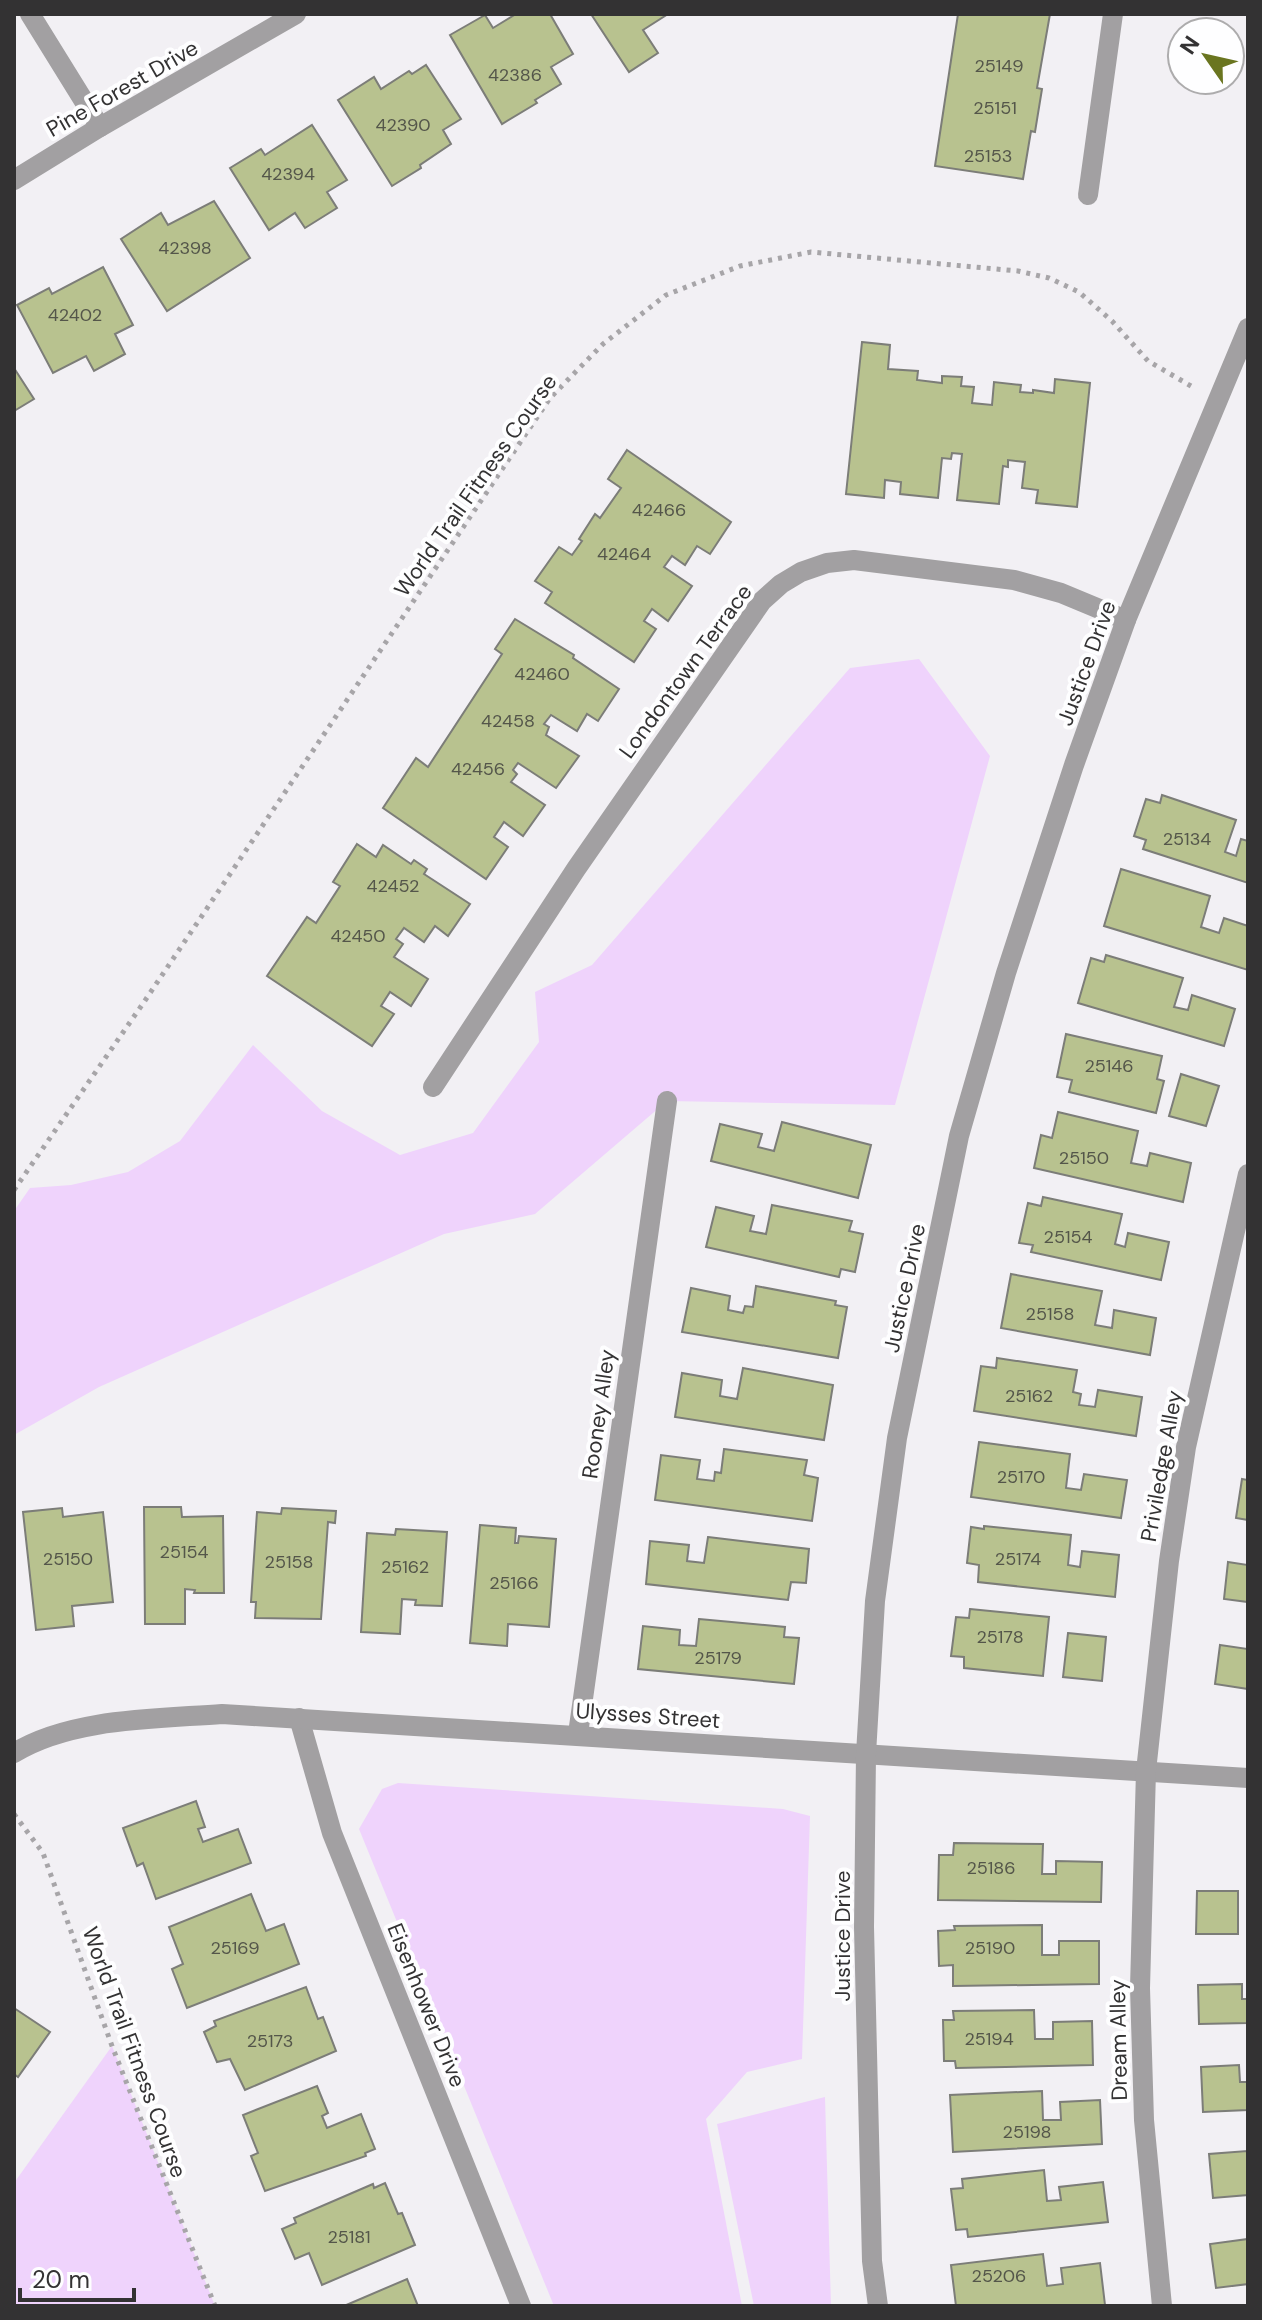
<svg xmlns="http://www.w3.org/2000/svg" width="1262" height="2320" font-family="'DM Sans',sans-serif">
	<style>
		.green { fill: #efd3fc }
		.building { fill: #b8c28f; stroke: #7c7d78; stroke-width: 2 }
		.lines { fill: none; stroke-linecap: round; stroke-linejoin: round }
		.path { stroke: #a7a5a8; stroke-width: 5; stroke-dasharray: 4 6; stroke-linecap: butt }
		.minor { stroke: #a2a0a2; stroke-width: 20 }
		.labels { text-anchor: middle; stroke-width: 8; stroke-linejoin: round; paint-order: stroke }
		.number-label { font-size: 18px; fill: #54564a }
		.street-label { font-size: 22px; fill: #333233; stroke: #fefeff }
	</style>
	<rect width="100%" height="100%" fill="#f2f0f4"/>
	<g class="green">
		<path d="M 919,659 L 990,756 L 895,1105 L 667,1101 L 535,1214 L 444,1234 L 99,1387 L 14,1435 L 14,1211 L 30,1188 L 71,1185 L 128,1172 L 180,1141 L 253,1045 L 322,1111 L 400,1155 L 473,1133 L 539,1042 L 535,992 L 592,965 L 850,668 Z"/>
		<path d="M 398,1783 L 783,1809 L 810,1816 L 802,2059 L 747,2072 L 706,2119 L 742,2306 L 554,2306 L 359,1829 L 382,1789 Z"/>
		<path d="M 112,2046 L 215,2306 L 14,2306 L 14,2183 Z"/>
		<path d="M 825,2097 L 831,2306 L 754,2306 L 717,2124 Z"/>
	</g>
	<g class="building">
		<path d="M 516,14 L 550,14 L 573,54 L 551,67 L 561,84 L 535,100 L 537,103 L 502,124 L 450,35 L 485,15 L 493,28 Z"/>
		<path d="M 591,14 L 668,14 L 643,30 L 658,53 L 629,72 Z"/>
		<path d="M 958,14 L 1050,14 L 1037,88 L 1042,89 L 1035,132 L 1031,131 L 1023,179 L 935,166 Z"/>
		<path d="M 426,65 L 461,119 L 443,130 L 451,144 L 420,165 L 421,168 L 392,186 L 338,100 L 374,77 L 381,89 L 409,71 L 412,74 Z"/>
		<path d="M 312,125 L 347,180 L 327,192 L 337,208 L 305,228 L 295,213 L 269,230 L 230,168 L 261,149 L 265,155 Z"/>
		<path d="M 214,201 L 250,258 L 167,311 L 121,239 L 161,213 L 168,225 Z"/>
		<path d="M 103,267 L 133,325 L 115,334 L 125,354 L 94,371 L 86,356 L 53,373 L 17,305 L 49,288 L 52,294 Z"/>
		<path d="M 862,342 L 890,345 L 888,369 L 918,371 L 917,380 L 942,383 L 942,376 L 962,377 L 961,386 L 974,387 L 972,403 L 992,405 L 994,382 L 1021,385 L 1020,392 L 1033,393 L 1033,390 L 1054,393 L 1055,379 L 1090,383 L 1077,507 L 1036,503 L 1038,490 L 1022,488 L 1025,462 L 1008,460 L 1008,467 L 1003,466 L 999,504 L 957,500 L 962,454 L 952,453 L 951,459 L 942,458 L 938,498 L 900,494 L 901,482 L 885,480 L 884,498 L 846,494 Z"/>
		<path d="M 14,368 L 34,399 L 14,411 Z"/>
		<path d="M 627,450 L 731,522 L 710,554 L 697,546 L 685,565 L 672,556 L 664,567 L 692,586 L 668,621 L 652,609 L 644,621 L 656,629 L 634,662 L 545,603 L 552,592 L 535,581 L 559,547 L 572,555 L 582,541 L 579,539 L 595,514 L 600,518 L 621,488 L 608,479 Z"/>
		<path d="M 515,619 L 574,655 L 573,658 L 619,689 L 598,721 L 587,714 L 577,731 L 551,715 L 544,724 L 549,727 L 546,735 L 579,756 L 556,788 L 518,763 L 513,770 L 517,774 L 511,782 L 545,805 L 523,836 L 504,822 L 494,837 L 508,847 L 486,879 L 383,808 L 416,758 L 428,767 L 502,654 L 495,649 Z"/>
		<path d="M 1162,795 L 1236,820 L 1225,852 L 1236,856 L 1241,839 L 1248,841 L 1248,883 L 1143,849 L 1146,840 L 1134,836 L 1146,799 L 1160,803 Z"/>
		<path d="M 357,844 L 376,857 L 383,845 L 411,864 L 414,860 L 427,869 L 424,874 L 470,904 L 448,936 L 435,926 L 424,942 L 404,928 L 396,939 L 403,944 L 394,957 L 428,979 L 411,1006 L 390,992 L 381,1006 L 394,1014 L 372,1046 L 267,976 L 307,917 L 316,923 L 340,886 L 333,882 Z"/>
		<path d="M 1121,869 L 1210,896 L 1201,927 L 1219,933 L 1224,918 L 1248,926 L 1248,970 L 1104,926 Z"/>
		<path d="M 1106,955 L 1183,978 L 1174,1007 L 1188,1010 L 1192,995 L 1235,1009 L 1224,1046 L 1078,1003 L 1091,958 L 1104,962 Z"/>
		<path d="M 1066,1034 L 1162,1056 L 1157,1079 L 1164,1081 L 1156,1113 L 1069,1092 L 1072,1080 L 1057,1077 Z"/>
		<path d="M 1181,1074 L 1219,1086 L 1206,1126 L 1169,1116 Z"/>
		<path d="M 1058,1112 L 1138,1131 L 1131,1163 L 1147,1166 L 1150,1153 L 1191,1163 L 1183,1202 L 1034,1168 L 1041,1135 L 1052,1138 Z"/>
		<path d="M 782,1122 L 871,1145 L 858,1198 L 711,1161 L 720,1124 L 762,1134 L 758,1147 L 774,1151 Z"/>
		<path d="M 1043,1197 L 1122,1214 L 1115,1244 L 1125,1247 L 1128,1233 L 1169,1242 L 1161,1280 L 1031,1252 L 1033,1245 L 1019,1243 L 1028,1203 L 1041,1206 Z"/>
		<path d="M 772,1205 L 852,1221 L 849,1231 L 863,1234 L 855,1272 L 841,1269 L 839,1277 L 706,1247 L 716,1207 L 754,1216 L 750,1231 L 766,1234 Z"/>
		<path d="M 1011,1274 L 1102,1291 L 1095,1325 L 1112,1328 L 1114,1310 L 1156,1318 L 1150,1355 L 1001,1328 Z"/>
		<path d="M 756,1286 L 836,1301 L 835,1305 L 847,1307 L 838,1358 L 682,1332 L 691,1288 L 730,1296 L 728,1310 L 743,1313 L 745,1306 L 753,1307 Z"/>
		<path d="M 997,1358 L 1077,1370 L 1073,1392 L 1081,1394 L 1079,1405 L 1095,1407 L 1098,1390 L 1142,1397 L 1136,1436 L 974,1411 L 981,1366 L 996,1368 Z"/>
		<path d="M 743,1368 L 833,1385 L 824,1440 L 675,1417 L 682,1373 L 722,1380 L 720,1396 L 737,1399 Z"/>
		<path d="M 979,1442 L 1070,1454 L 1066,1488 L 1081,1490 L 1084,1474 L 1127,1480 L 1121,1518 L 971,1497 Z"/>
		<path d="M 724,1449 L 807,1460 L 804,1475 L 818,1478 L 812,1521 L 655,1500 L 661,1455 L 700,1460 L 697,1479 L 714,1481 L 715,1472 L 721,1473 Z"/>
		<path d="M 1242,1479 L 1248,1480 L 1248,1520 L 1236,1518 Z"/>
		<path d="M 144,1507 L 181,1507 L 182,1517 L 223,1516 L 224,1593 L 194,1593 L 195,1590 L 185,1589 L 185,1624 L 145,1624 Z"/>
		<path d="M 62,1508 L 63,1517 L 103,1512 L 113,1602 L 72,1606 L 74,1626 L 36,1630 L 23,1512 Z"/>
		<path d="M 282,1508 L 336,1511 L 335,1523 L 328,1522 L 321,1619 L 255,1618 L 256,1602 L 251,1602 L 257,1512 L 281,1514 Z"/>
		<path d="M 480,1525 L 516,1528 L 515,1543 L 518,1543 L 519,1536 L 556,1539 L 549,1627 L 508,1624 L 507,1646 L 470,1643 Z"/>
		<path d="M 984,1526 L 1071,1535 L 1068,1565 L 1080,1567 L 1082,1551 L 1119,1555 L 1115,1597 L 978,1582 L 979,1565 L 967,1563 L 971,1527 L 984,1529 Z"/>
		<path d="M 396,1529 L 447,1532 L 442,1606 L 415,1605 L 416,1600 L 402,1599 L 400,1634 L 361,1632 L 367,1533 L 395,1535 Z"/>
		<path d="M 708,1537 L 809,1549 L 806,1583 L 791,1582 L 788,1600 L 646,1584 L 650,1541 L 689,1545 L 687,1561 L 704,1563 Z"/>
		<path d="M 1228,1562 L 1248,1565 L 1248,1602 L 1224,1599 Z"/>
		<path d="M 970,1609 L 1049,1617 L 1043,1676 L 964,1668 L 964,1657 L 951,1656 L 956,1617 L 969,1618 Z"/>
		<path d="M 699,1619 L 785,1627 L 784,1637 L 799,1638 L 794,1684 L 638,1669 L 643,1626 L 680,1630 L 679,1645 L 696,1646 Z"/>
		<path d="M 1068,1633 L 1106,1637 L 1102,1681 L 1063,1677 Z"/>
		<path d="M 1220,1645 L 1248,1649 L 1248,1689 L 1215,1684 Z"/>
		<path d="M 196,1801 L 205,1827 L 198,1829 L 203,1842 L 238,1829 L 251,1863 L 156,1899 L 143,1863 L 137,1866 L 123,1828 Z"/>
		<path d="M 954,1843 L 1043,1844 L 1042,1874 L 1056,1874 L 1056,1861 L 1102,1862 L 1101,1902 L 938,1900 L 939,1855 L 953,1855 Z"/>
		<path d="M 1197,1891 L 1238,1891 L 1238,1934 L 1196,1934 Z"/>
		<path d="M 251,1894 L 266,1931 L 284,1924 L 299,1964 L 187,2008 L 172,1969 L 183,1964 L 169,1927 Z"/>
		<path d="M 1042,1925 L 1042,1955 L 1059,1955 L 1059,1941 L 1099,1941 L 1099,1984 L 953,1986 L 953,1965 L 939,1966 L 938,1931 L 955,1930 L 954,1926 Z"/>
		<path d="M 1242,1984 L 1242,1999 L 1248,1999 L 1248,2023 L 1199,2024 L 1198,1985 Z"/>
		<path d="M 306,1987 L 318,2019 L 323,2017 L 336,2051 L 245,2090 L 230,2059 L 217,2062 L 204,2032 L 216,2026 L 214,2021 Z"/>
		<path d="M 14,2008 L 50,2032 L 18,2077 L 14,2074 Z"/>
		<path d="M 1034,2010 L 1035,2039 L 1053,2039 L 1053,2022 L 1092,2021 L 1093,2065 L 956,2068 L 955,2061 L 944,2061 L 943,2020 L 954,2020 L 953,2011 Z"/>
		<path d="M 1239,2065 L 1240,2082 L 1248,2082 L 1248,2110 L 1203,2112 L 1201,2067 Z"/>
		<path d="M 317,2086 L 328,2113 L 322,2116 L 327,2128 L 361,2114 L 375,2149 L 365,2153 L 366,2156 L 265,2191 L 251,2156 L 258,2153 L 243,2115 Z"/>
		<path d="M 1042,2091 L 1043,2120 L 1061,2120 L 1060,2102 L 1100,2100 L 1102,2144 L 953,2152 L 950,2095 Z"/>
		<path d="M 1247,2151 L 1248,2195 L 1213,2198 L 1209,2154 Z"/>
		<path d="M 1044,2170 L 1047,2201 L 1061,2200 L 1059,2187 L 1103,2182 L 1108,2222 L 968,2237 L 967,2229 L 956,2230 L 951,2189 L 963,2188 L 962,2179 Z"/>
		<path d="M 385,2183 L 398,2214 L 402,2213 L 415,2245 L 322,2285 L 309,2253 L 295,2259 L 282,2229 L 296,2223 L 294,2218 L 373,2184 L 374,2188 Z"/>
		<path d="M 1248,2239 L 1248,2284 L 1216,2288 L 1210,2244 Z"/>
		<path d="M 1043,2254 L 1047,2286 L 1063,2284 L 1061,2268 L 1100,2263 L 1105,2305 L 956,2306 L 951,2265 Z"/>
		<path d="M 407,2279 L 418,2306 L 344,2306 Z"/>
	</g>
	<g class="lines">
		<g class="path">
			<path d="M 14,1190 L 144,1002 L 550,398 L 603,344 L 666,295 L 740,266 L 811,252 L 1018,271 L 1049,278 L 1079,292 L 1112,321 L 1148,361 L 1191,386"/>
			<path d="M 14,1814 L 43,1853 L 112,2046 L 215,2306"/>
		</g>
		<g class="minor">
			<path d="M 30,14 L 100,127"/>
			<path d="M 14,180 L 100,127 L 296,14"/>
			<path d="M 1088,195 L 1113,14"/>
			<path d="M 433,1087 L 576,869 L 762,601 L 781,584 L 801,572 L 827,563 L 854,560 L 1014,580 L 1061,593 L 1126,620"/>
			<path d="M 299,1718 L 332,1833 L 521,2306"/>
			<path d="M 578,1734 L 667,1101"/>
			<path d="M 14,1753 C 71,1718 156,1719 222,1714 L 1248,1778"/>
			<path d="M 878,2306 L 872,2261 L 864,1927 L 866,1754 L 875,1601 L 897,1438 L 959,1136 L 1006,973 L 1074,765 L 1126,620 L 1248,328"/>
			<path d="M 1162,2306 L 1144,2120 L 1140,1988 L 1146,1771 L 1169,1561 L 1186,1447 L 1248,1174"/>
		</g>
	</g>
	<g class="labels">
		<g class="number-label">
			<text x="999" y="72">25149</text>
			<text x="515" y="81">42386</text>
			<text x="995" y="114">25151</text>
			<text x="403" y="131">42390</text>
			<text x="988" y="162">25153</text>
			<text x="288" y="180">42394</text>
			<text x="185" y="254">42398</text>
			<text x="75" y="321">42402</text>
			<text x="659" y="516">42466</text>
			<text x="624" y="560">42464</text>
			<text x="542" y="680">42460</text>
			<text x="508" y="727">42458</text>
			<text x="478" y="775">42456</text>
			<text x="1187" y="845">25134</text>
			<text x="393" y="892">42452</text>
			<text x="358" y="942">42450</text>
			<text x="1109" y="1072">25146</text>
			<text x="1084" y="1164">25150</text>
			<text x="1068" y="1243">25154</text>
			<text x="1050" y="1320">25158</text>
			<text x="1029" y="1402">25162</text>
			<text x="1021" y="1483">25170</text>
			<text x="184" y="1558">25154</text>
			<text x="68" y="1565">25150</text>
			<text x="1018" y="1565">25174</text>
			<text x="289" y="1568">25158</text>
			<text x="405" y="1573">25162</text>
			<text x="514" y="1589">25166</text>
			<text x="1000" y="1643">25178</text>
			<text x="718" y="1664">25179</text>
			<text x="991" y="1874">25186</text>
			<text x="235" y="1954">25169</text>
			<text x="990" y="1954">25190</text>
			<text x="989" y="2045">25194</text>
			<text x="270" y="2047">25173</text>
			<text x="1027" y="2138">25198</text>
			<text x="349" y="2243">25181</text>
			<text x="999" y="2282">25206</text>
		</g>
		<g class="street-label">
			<text transform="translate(122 88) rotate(-30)" y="8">Pine Forest Drive</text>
			<text transform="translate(475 485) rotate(-55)" y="8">World Trail Fitness Course</text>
			<text transform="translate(1086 663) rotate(-70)" y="8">Justice Drive</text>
			<text transform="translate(685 671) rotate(-54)" y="8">Londontown Terrace</text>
			<text transform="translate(904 1288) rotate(-78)" y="8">Justice Drive</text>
			<text transform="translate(598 1414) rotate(-82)" y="8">Rooney Alley</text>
			<text transform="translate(1161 1466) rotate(-80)" y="8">Priviledge Alley</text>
			<text transform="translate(648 1715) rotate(4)" y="8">Ulysses Street</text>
			<text transform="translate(842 1936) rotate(-90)" y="8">Justice Drive</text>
			<text transform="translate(427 2005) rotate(68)" y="8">Eisenhower Drive</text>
			<text transform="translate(1118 2040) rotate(-91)" y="8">Dream Alley</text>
			<text transform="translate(135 2052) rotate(70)" y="8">World Trail Fitness Course</text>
		</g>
	</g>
	<rect width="1262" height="2320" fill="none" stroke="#333233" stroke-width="32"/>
	<g transform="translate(1206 56) rotate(304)"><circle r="38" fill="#fefeff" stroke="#adacad" stroke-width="2"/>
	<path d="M0-6L14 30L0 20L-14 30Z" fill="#6a7520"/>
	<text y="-12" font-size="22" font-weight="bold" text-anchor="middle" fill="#333233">N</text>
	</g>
	<path d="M20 2288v12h114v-12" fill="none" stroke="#333233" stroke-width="4"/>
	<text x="32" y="2288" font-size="24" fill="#333233" stroke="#fefeff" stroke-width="6" paint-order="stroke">20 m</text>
</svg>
